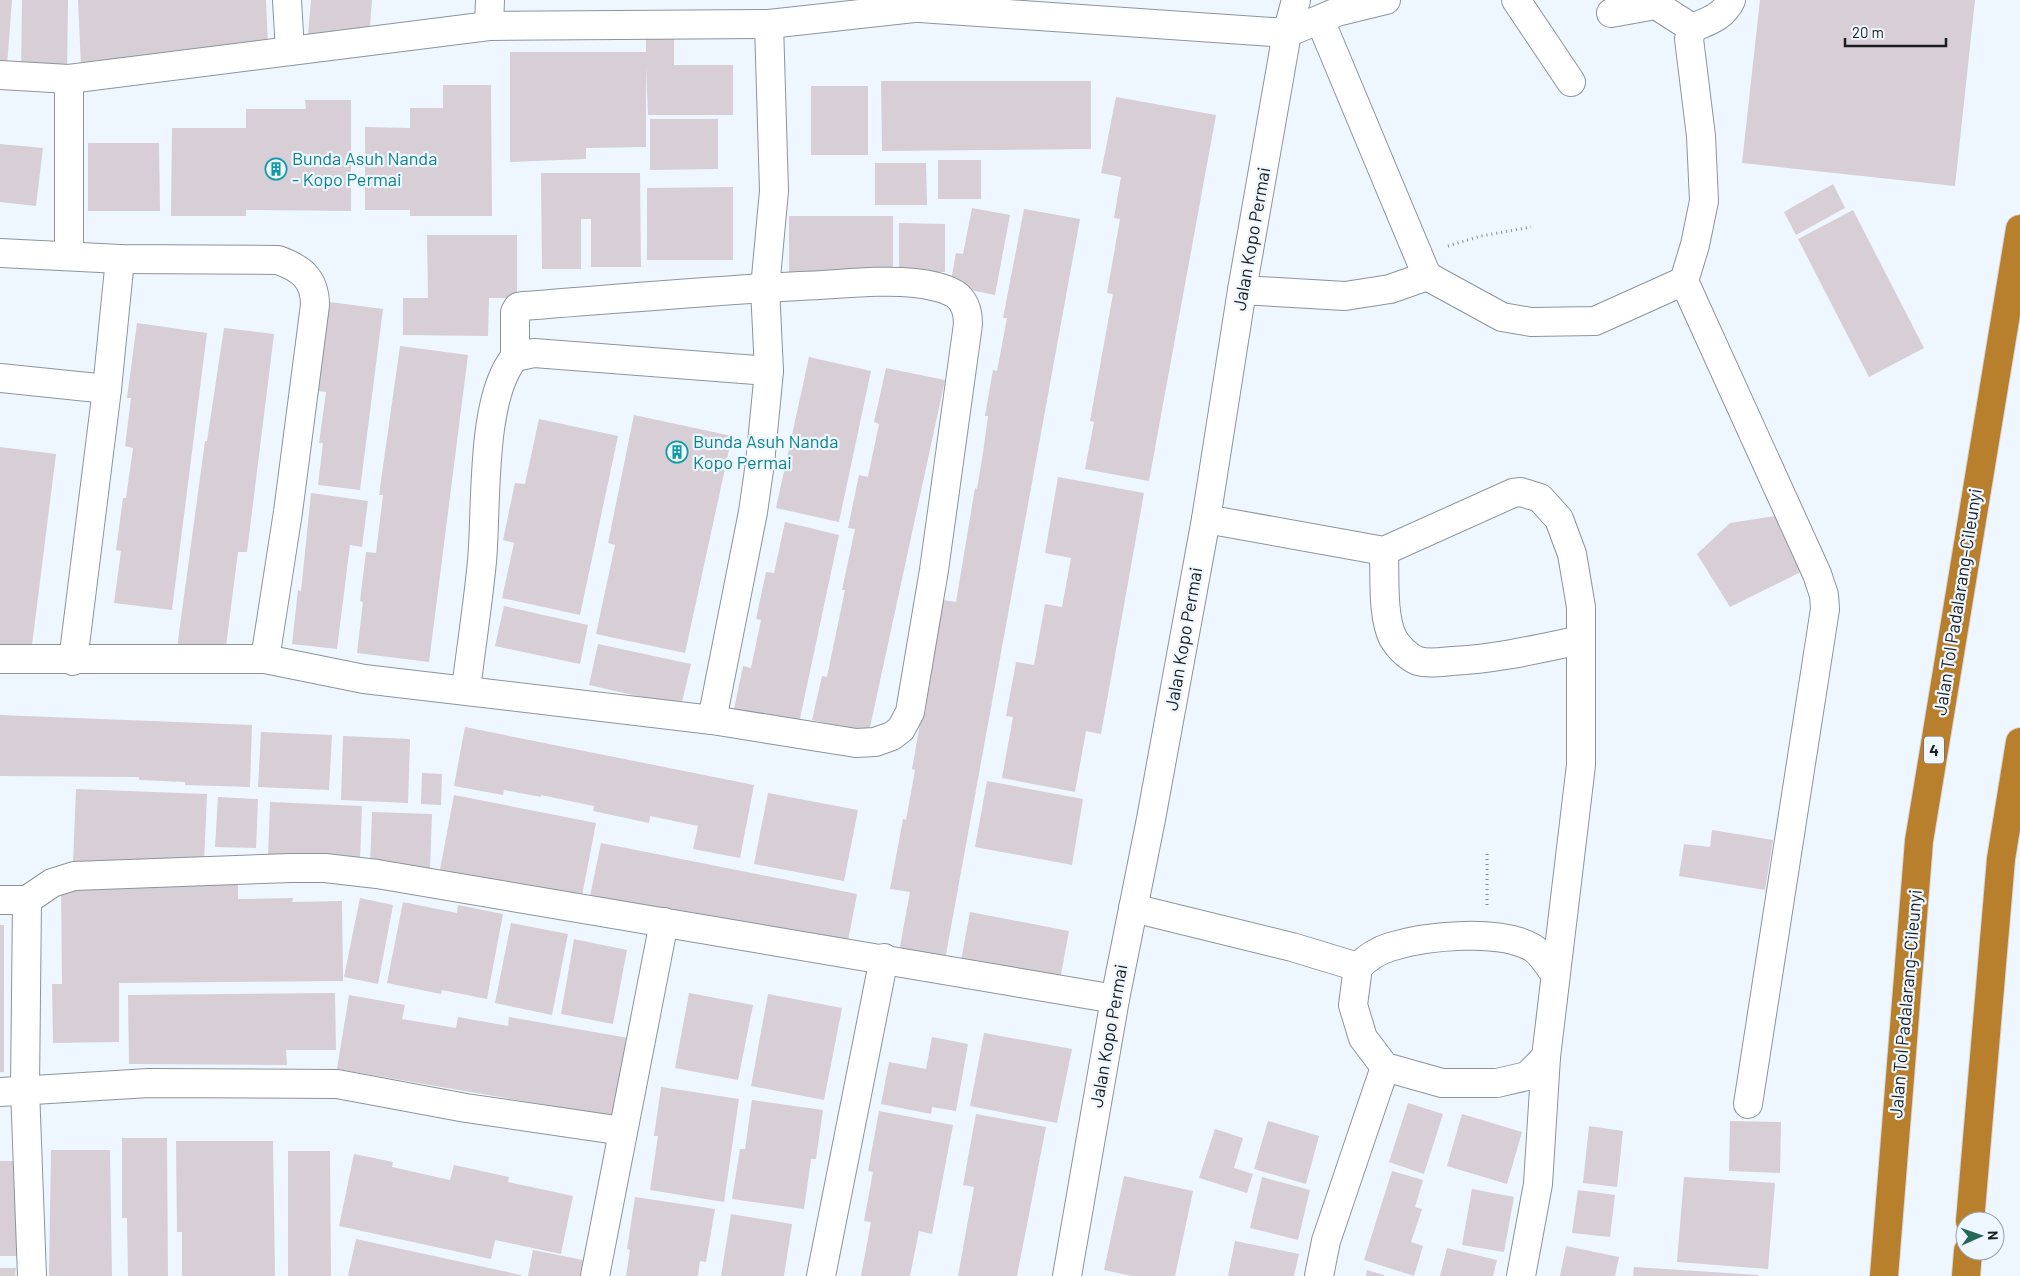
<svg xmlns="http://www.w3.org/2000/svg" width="2020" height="1276" font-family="Barlow,sans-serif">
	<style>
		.building { fill: #d7ced6 }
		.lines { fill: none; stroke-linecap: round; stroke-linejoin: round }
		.street-casing { stroke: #8c949b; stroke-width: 30 }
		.highway-casing { stroke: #d6d6d7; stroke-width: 30 }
		.path { stroke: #858c91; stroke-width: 3; stroke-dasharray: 1 4; stroke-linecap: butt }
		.street { stroke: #fff; stroke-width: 28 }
		.highway { stroke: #b87f2d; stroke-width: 28 }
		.labels { text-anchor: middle; stroke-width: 4.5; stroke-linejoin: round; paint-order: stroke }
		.shield { fill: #eef7ff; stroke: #5a5f63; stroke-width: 1 }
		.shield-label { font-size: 16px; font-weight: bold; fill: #1a1e20 }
		.culture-label { font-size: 18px; fill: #0d838f; stroke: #eef7ff; text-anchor: start }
		.street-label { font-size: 18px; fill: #1a1e20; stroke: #eef7ff }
	</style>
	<rect width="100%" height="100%" fill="#eef7ff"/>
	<g class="building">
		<path d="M 0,0 L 12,0 L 7,66 L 0,66 Z"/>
		<path d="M 22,0 L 68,0 L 67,76 L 21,76 Z"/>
		<path d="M 78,0 L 266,0 L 268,46 L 136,57 L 136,63 L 81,66 Z"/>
		<path d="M 311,0 L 372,0 L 369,39 L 308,35 Z"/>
		<path d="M 1760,0 L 1975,0 L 1955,186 L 1742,163 Z"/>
		<path d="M 646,33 L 674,33 L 674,65 L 733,65 L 733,115 L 648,115 L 646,65 L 646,147 L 586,148 L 586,159 L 510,162 L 510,52 L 646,52 Z"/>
		<path d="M 881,81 L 1091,81 L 1091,149 L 882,151 Z"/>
		<path d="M 443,85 L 491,85 L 492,216 L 410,216 L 410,210 L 365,210 L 365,127 L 410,128 L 410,108 L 443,108 Z"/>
		<rect x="811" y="86" width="57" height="69"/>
		<path d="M 1116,97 L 1216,115 L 1149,481 L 1085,469 L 1094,422 L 1090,421 L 1113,294 L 1107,293 L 1120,219 L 1114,218 L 1121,177 L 1101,173 Z"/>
		<path d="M 305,100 L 351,100 L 351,211 L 246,210 L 246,216 L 171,216 L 172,128 L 246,128 L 246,109 L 306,109 Z"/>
		<path d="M 650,119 L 718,119 L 718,169 L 650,170 Z"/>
		<path d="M 88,143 L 159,143 L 160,211 L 88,211 Z"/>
		<path d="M 0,144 L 43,148 L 36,206 L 0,202 Z"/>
		<rect x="938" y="160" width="43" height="39"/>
		<path d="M 875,163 L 926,163 L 927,205 L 875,205 Z"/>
		<path d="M 541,173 L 640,173 L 641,267 L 591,267 L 591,219 L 581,219 L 581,269 L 542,269 Z"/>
		<path d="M 1833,184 L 1845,208 L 1796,235 L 1784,212 Z"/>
		<path d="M 733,187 L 733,260 L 647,260 L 647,188 Z"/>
		<path d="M 972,208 L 1010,215 L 995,295 L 950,286 L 956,253 L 963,254 Z"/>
		<path d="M 1024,209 L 1080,219 L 945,960 L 899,952 L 910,892 L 890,889 L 903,819 L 906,820 L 915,770 L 912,769 L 922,712 L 925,713 L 943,600 L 956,602 L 975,488 L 977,489 L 983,453 L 988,416 L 985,416 L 993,370 L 997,371 L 1007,318 L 1003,318 Z"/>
		<path d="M 1853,210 L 1924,348 L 1869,377 L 1798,239 Z"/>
		<rect x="789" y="216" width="104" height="63"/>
		<path d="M 899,223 L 945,224 L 945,272 L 899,272 Z"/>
		<path d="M 427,235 L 517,235 L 517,298 L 489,298 L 488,336 L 403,335 L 403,298 L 428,298 Z"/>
		<path d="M 330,302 L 383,309 L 360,490 L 318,485 L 323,443 L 319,443 L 326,392 L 318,391 Z"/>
		<path d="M 137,323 L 207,333 L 172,610 L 114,603 L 121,551 L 116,550 L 123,498 L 126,498 L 133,448 L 125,446 L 131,398 L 127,398 Z"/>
		<path d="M 224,328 L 274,334 L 247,552 L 238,552 L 225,654 L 177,648 L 205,441 L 207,441 Z"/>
		<path d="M 400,346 L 468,355 L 429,662 L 357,653 L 363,602 L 360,601 L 366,552 L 376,553 L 383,495 L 379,495 Z"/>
		<path d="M 809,357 L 871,371 L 839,522 L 776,508 Z"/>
		<path d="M 886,368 L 945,380 L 869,732 L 812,720 L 822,676 L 827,677 L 845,590 L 842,590 L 855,529 L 848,528 L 859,475 L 868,477 L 879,424 L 874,422 Z"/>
		<path d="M 634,415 L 732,436 L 685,653 L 596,634 L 615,545 L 608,543 Z"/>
		<path d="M 539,419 L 618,436 L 580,615 L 502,598 L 514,543 L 503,540 L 515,483 L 525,484 Z"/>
		<path d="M 0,447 L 56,454 L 31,653 L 0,650 Z"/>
		<path d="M 1058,477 L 1144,493 L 1101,734 L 1086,731 L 1075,792 L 1002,778 L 1013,717 L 1006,716 L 1016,662 L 1034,665 L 1045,604 L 1062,607 L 1071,558 L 1045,553 Z"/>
		<path d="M 311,493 L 368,501 L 362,547 L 350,545 L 337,649 L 292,644 L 298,590 L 301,591 Z"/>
		<path d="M 1781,515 L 1807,569 L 1730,607 L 1697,554 L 1730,523 Z"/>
		<path d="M 785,522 L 839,535 L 799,723 L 734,709 L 743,666 L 751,668 L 761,620 L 756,619 L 766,572 L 774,573 Z"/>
		<path d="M 504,606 L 588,625 L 580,664 L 495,646 Z"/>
		<path d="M 598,644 L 691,664 L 681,706 L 589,685 Z"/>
		<path d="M 0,715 L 252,725 L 250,787 L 185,785 L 185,782 L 139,780 L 139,777 L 0,776 Z"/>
		<path d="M 465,727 L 754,785 L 740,858 L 693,849 L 698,826 L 650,816 L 649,823 L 593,811 L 594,806 L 541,795 L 541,797 L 504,790 L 503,795 L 454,786 Z"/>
		<path d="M 261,732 L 332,735 L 329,790 L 258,787 Z"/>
		<path d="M 343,736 L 410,739 L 408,803 L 341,800 Z"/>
		<path d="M 422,773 L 442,774 L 441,805 L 421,804 Z"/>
		<path d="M 987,781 L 1083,799 L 1072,865 L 975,847 Z"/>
		<path d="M 76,789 L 207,794 L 204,863 L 73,863 Z"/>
		<path d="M 768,793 L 858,810 L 844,881 L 754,864 Z"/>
		<path d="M 454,795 L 596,823 L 581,901 L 439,875 Z"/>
		<path d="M 218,797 L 258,799 L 256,848 L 215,847 Z"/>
		<path d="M 270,802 L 362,806 L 360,861 L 268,857 Z"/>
		<path d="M 372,812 L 432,814 L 430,870 L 370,868 Z"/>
		<path d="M 1712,830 L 1773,840 L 1765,890 L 1679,876 L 1684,844 L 1710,847 Z"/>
		<path d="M 601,843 L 857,894 L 847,946 L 589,901 Z"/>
		<path d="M 61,881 L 238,884 L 238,899 L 293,898 L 292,902 L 342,901 L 343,981 L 119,983 L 119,1042 L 53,1043 L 52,984 L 62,984 Z"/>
		<path d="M 360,898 L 393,905 L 378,984 L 344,977 Z"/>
		<path d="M 403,902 L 457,913 L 458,905 L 503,914 L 487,999 L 442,990 L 441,994 L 387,983 Z"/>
		<path d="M 970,912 L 1069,931 L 1059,985 L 960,966 Z"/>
		<path d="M 511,923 L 568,934 L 552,1015 L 495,1003 Z"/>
		<rect x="0" y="925" width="4" height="147"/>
		<path d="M 574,939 L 627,950 L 613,1024 L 561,1014 Z"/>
		<path d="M 335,993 L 336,1050 L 286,1050 L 287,1065 L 129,1064 L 128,995 Z"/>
		<path d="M 689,993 L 753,1005 L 738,1080 L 675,1068 Z"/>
		<path d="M 768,994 L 842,1008 L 824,1100 L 751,1086 Z"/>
		<path d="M 349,995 L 405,1005 L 402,1019 L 456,1028 L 458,1017 L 508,1026 L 509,1017 L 628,1038 L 615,1117 L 337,1069 Z"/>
		<path d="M 984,1033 L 1072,1049 L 1057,1123 L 970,1106 Z"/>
		<path d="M 932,1037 L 968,1044 L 956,1111 L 932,1107 L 931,1114 L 881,1104 L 889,1062 L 926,1069 Z"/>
		<path d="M 661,1087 L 739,1099 L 724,1202 L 650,1190 L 658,1136 L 654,1136 Z"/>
		<path d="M 752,1100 L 823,1110 L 816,1159 L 811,1159 L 804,1209 L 732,1199 L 740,1149 L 745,1149 Z"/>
		<path d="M 1408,1103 L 1443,1114 L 1424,1174 L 1389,1162 Z"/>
		<path d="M 879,1111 L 953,1125 L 932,1234 L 919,1231 L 910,1276 L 861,1276 L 871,1222 L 864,1221 L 873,1172 L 868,1171 Z"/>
		<path d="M 976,1114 L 1046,1127 L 1017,1276 L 958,1276 L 974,1187 L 963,1185 Z"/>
		<path d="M 1462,1114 L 1522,1132 L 1507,1184 L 1447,1166 Z"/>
		<path d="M 1268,1121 L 1319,1136 L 1306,1184 L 1254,1169 Z"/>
		<path d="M 1730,1121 L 1781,1122 L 1780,1173 L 1729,1171 Z"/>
		<path d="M 1589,1126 L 1623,1131 L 1617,1187 L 1583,1183 Z"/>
		<path d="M 1215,1129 L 1243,1138 L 1234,1168 L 1253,1174 L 1247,1193 L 1199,1178 Z"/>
		<path d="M 122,1138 L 167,1138 L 168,1276 L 128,1276 L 127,1218 L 122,1218 Z"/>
		<path d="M 176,1141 L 273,1141 L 275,1276 L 182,1276 L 182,1232 L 177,1232 Z"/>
		<path d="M 51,1150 L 110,1150 L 112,1276 L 49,1276 Z"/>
		<path d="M 288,1151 L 330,1151 L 331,1276 L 288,1276 Z"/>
		<path d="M 354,1154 L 393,1162 L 392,1167 L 450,1180 L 454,1165 L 509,1177 L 508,1182 L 573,1196 L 561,1254 L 495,1240 L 491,1259 L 339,1226 Z"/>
		<path d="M 0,1161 L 19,1161 L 17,1256 L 0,1256 Z"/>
		<path d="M 1392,1171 L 1423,1180 L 1415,1207 L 1422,1209 L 1411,1242 L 1423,1246 L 1414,1276 L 1364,1260 Z"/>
		<path d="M 1124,1176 L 1193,1191 L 1175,1276 L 1132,1276 L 1104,1270 Z"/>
		<path d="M 1262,1177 L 1310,1190 L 1298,1240 L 1250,1228 Z"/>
		<path d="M 1684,1177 L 1775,1183 L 1768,1269 L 1677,1262 Z"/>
		<path d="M 1472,1189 L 1514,1197 L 1504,1252 L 1462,1245 Z"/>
		<path d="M 1578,1190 L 1615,1195 L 1610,1237 L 1572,1233 Z"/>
		<path d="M 635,1197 L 715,1209 L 706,1262 L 700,1261 L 698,1276 L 626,1276 L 630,1250 L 627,1249 Z"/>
		<path d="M 731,1214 L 792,1224 L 784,1276 L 721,1276 Z"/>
		<path d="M 356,1239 L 521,1275 L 521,1276 L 348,1276 Z"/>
		<path d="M 1235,1241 L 1299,1254 L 1294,1276 L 1228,1276 Z"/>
		<path d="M 1566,1246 L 1619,1257 L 1615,1276 L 1560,1276 Z"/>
		<path d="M 1447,1248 L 1497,1260 L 1493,1276 L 1440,1276 Z"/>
		<path d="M 533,1250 L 583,1260 L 580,1276 L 528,1276 Z"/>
		<path d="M 1634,1267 L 1758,1275 L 1758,1276 L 1633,1276 Z"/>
		<path d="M 0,1268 L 16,1268 L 15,1276 L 0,1276 Z"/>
		<path d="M 1367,1270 L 1384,1275 L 1384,1276 L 1366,1276 Z"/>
	</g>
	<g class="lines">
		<g class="street-casing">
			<g id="street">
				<path d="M 287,0 L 290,51"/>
				<path d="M 1516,0 L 1571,82"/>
				<path d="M 920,8 L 1287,33 L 1337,12 L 1386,0"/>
				<path d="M 1611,13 L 1656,5 L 1692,28"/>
				<path d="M 489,26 L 490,0"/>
				<path d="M 1692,28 C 1709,21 1723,17 1731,0"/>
				<path d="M 0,75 L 69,79 L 489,26 L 769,24 L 914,8 L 940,0"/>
				<path d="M 69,79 L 69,256"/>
				<path d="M 0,253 L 120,259 L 278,260 C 301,268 315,279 315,305 L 288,512 L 265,659"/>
				<path d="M 1427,276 L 1502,317 L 1531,322 L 1595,321 L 1684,281 L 1817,574 L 1824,595 L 1825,609 L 1748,1104"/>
				<path d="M 1684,281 L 1695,245 L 1704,201 L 1701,136 L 1689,39 L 1692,28"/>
				<path d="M 1242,290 L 1345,296 L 1390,289 L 1427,276 L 1320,20"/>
				<path d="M 0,378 L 107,389"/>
				<path d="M 1206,519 L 1384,551 L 1513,493 L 1521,492 L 1540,498 L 1559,519 L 1572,554 L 1581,607 L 1581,765 L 1546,1057 L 1538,1184 L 1521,1276"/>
				<path d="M 1384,551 C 1385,575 1382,617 1393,638 C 1398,647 1408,657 1418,661 C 1429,664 1441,662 1452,661 C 1496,659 1538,649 1581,640"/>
				<path d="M 0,659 L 265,659 L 364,679 L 712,720 L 856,743 L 875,742 L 892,736 L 901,729 L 910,712 L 934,570 L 968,324 C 968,312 965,301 955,294 C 945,288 927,284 915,283 C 877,279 838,285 800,286 C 708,291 615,299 523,306 L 518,307 L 515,312 L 515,357"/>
				<path d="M 73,661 L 107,389 L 120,259"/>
				<path d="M 466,690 C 471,647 478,604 482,561 C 487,507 480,398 515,357 L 534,353 L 769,371"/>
				<path d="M 712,720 L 753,512 L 760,463 L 769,371 L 765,288 L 774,191 L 769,24"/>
				<path d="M 0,900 L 27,900 L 52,883 L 74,876 L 291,868 L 325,868 L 377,874 L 1115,999"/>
				<path d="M 27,900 L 25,1089 L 32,1276"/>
				<path d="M 1133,908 L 1292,947 L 1358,967"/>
				<path d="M 1546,1057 L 1527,1076 L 1497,1083 L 1442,1083 L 1385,1067 L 1363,1038 L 1353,1005 L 1358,967 C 1367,958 1377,951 1390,947 C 1425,936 1500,928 1533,948 C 1541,953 1549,966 1555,974"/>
				<path d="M 0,1092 L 149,1083 L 337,1084 L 466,1108 L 623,1131"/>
				<path d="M 595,1276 L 664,922"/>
				<path d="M 821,1276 L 884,958"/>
				<path d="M 1067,1276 L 1115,999 L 1151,819 L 1206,519 L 1242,290 L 1287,33 L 1296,0"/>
				<path d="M 1319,1276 L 1326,1241 L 1385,1067"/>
			</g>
		</g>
		<g class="highway-casing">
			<g id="highway">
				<path d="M 1970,1221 L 2001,859 L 2020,742"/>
				<path d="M 1884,1276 L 1919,841 L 2020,229"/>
				<path d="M 1966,1276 L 1968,1251"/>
			</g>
		</g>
		<g class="path">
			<path d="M 1448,246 L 1481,236 L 1531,227"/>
			<path d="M 1487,854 L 1487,906"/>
		</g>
		<use href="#street" class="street"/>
		<use href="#highway" class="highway"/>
	</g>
	<defs>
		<g id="building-ring" transform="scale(1.125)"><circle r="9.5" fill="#eef7ff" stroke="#0f9aa8" stroke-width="1.5"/><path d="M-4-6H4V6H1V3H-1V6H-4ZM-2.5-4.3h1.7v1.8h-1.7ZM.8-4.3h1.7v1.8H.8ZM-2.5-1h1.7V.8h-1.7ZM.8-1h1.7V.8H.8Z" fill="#0f9aa8"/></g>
	</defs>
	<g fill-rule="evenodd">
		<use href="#building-ring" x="276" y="169"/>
		<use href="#building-ring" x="677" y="452"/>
	</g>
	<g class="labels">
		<rect class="shield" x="1924" y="736.5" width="20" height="27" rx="4"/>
		<g class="shield-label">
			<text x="1934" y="756">4</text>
		</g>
		<g class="culture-label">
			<text x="292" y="165">Bunda Asuh Nanda<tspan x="292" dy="21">- Kopo Permai</tspan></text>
			<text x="693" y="448">Bunda Asuh Nanda<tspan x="693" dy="21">Kopo Permai</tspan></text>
		</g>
		<g class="street-label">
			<text transform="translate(1252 239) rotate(-80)" y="6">Jalan Kopo Permai</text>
			<text transform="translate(1958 602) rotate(-81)" y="6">Jalan Tol Padalarang–Cileunyi</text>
			<text transform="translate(1184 639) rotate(-80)" y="6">Jalan Kopo Permai</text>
			<text transform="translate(1906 1004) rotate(-85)" y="6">Jalan Tol Padalarang–Cileunyi</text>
			<text transform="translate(1109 1036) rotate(-80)" y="6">Jalan Kopo Permai</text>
		</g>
	</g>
	<g transform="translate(1980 1236) rotate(88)"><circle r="24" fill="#eef7ff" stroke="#99a0a6"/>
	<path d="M0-4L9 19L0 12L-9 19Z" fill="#256859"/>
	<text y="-8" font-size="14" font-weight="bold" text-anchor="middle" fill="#1a1e20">N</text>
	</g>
	<path d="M1845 38v8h101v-8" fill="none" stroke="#1a1e20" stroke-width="2.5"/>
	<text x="1852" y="38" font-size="15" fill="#1a1e20" stroke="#eef7ff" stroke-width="4" paint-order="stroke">20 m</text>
</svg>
